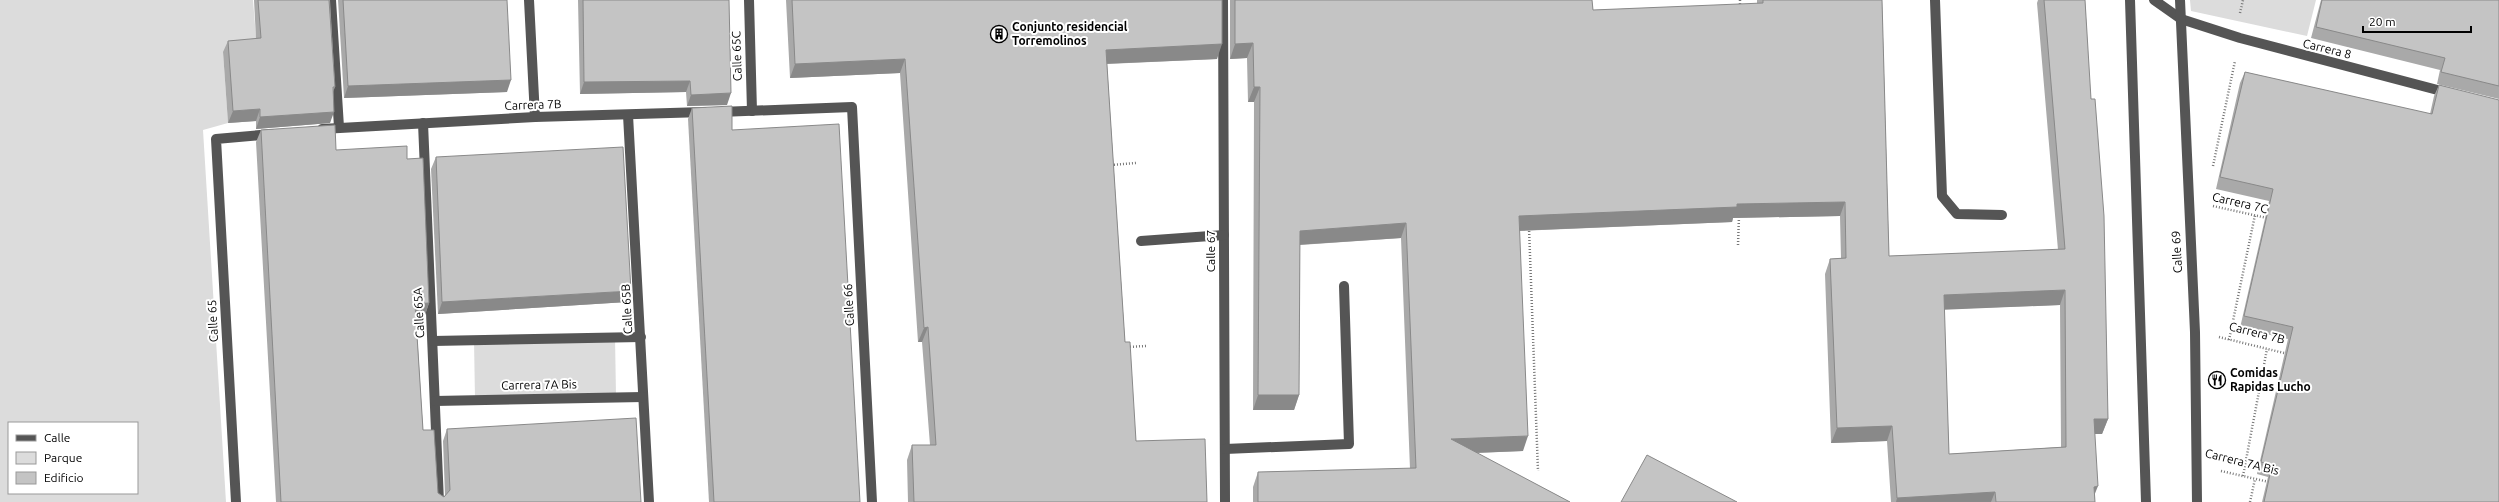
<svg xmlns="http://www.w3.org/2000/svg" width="2499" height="502" font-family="Ubuntu,sans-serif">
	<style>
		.green { fill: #dcdcdc; fill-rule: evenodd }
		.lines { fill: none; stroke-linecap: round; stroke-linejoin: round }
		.path { stroke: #777; stroke-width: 2.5; stroke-dasharray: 1 2; stroke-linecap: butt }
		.minor { stroke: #555; stroke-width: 10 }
		.wall { fill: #a9a9a9; fill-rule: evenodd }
		.shaded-wall { fill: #898989 }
		.building { fill: #c4c4c4; stroke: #898989; fill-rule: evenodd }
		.labels { text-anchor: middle; stroke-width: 4; stroke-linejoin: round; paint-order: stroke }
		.poi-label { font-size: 12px; font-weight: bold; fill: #000; stroke: #fff; text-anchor: start }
		.street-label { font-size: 12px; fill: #000; stroke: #fff }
	</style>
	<rect width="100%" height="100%" fill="#fff"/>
	<g class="green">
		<path d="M 0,0 L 253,0 L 257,50 L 223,52 L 228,123 L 203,130 L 226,502 L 0,502 ZM 9,423 L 137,423 L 137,493 L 9,493 Z"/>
		<path d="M 2190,0 L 2316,0 L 2307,36 L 2191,11 Z"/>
		<path d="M 615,337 L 616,396 L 475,399 L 474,340 Z"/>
	</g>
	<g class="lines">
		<g class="path">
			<path d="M 1740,7 L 1740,0"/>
			<path d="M 2240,13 L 2243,0"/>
			<path d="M 1111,165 L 1136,163"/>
			<path d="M 2213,166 L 2235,61"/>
			<path d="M 2213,206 L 2267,218"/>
			<path d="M 1529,228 L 1538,471"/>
			<path d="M 1738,245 L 1739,216"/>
			<path d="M 2219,337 L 2288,354"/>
			<path d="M 2229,340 L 2255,215"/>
			<path d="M 1127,347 L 1146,346"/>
			<path d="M 2221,471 L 2269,482"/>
			<path d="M 2243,476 L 2267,349"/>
			<path d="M 2250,502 L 2255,479"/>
		</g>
		<g class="minor">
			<path d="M 331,0 L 339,127"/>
			<path d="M 529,0 L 535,117"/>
			<path d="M 749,0 L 752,111"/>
			<path d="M 1223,0 L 1225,502"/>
			<path d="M 1935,0 L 1942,196 L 1957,214 L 2002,215"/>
			<path d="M 2130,0 L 2146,502"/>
			<path d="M 2154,0 L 2181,19 L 2240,38 L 2449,93"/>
			<path d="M 2180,0 L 2195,332 L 2197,502"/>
			<path d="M 720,112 L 852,107 L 872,502"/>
			<path d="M 628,115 L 649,502"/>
			<path d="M 423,123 L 439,502"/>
			<path d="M 322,129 L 535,117 L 704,112"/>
			<path d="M 1141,241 L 1224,235"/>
			<path d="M 433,341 L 641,337"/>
			<path d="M 435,401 L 643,397"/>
			<path d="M 1225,449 L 1349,444 L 1344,286"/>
			<path d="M 236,502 L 216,139 L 272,134"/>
		</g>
	</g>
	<g class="wall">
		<path d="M 254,0 L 330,0 L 335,87 L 333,92 L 330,123 L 256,129 L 256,121 L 228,123 L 223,52 L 228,41 L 256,39 Z"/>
		<path d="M 338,0 L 507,0 L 507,92 L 344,98 Z"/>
		<path d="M 578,0 L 729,0 L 727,105 L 687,106 L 686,92 L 580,94 Z"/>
		<path d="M 786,0 L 1222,0 L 1217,59 L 1107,64 L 1125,342 L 1136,441 L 1207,502 L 908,502 L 907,460 L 912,445 L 930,445 L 922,342 L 918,342 L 900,73 L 790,78 Z"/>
		<path d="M 1230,0 L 1592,0 L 1593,10 L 1757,4 L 1757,0 L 1882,0 L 1889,256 L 2058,250 L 2037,3 L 2038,0 L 2085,0 L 2108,419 L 2102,434 L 2095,434 L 2095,502 L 1891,502 L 1887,441 L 1831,443 L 1825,274 L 1830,259 L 1841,258 L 1840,216 L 1733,218 L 1732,222 L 1519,231 L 1523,451 L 1476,453 L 1570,502 L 1253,502 L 1253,487 L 1258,472 L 1410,469 L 1401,238 L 1300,245 L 1299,395 L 1294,410 L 1253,410 L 1254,102 L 1248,102 L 1247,58 L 1230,59 ZM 2060,305 L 2061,447 L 1949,454 L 1944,309 Z"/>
		<path d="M 2321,0 L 2499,0 L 2499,99 L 2437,84 L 2440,70 L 2311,38 Z"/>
		<path d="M 2245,72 L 2430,114 L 2434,96 L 2439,85 L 2499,502 L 2262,502 L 2268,477 L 2257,474 L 2288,339 L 2240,328 L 2269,201 L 2216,189 L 2240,83 Z"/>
		<path d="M 692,108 L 732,130 L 860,502 L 709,502 L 688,119 Z"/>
		<path d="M 261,130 L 336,150 L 407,159 L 429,303 L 425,315 L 416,315 L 423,430 L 438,493 L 444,497 L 445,495 L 443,441 L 447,429 L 641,502 L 276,502 L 256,142 Z"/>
		<path d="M 436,157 L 627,302 L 438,314 L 431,169 Z"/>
	</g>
	<g class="shaded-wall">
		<path d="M 1253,43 L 1247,58 L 1230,59 L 1235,44 Z"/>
		<path d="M 1222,44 L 1217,59 L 1100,64 L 1106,50 Z"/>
		<path d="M 905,59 L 900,73 L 790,78 L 795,64 Z"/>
		<path d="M 511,80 L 507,92 L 344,98 L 348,86 Z"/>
		<path d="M 690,81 L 686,92 L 580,94 L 584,82 Z"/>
		<path d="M 1254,87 L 1260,87 L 1254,102 L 1248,102 Z"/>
		<path d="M 731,93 L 727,105 L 687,106 L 691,95 Z"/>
		<path d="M 260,109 L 256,121 L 228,123 L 233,111 Z"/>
		<path d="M 334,112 L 330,123 L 256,129 L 260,117 Z"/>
		<path d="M 1845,202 L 1840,216 L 1733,218 L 1732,222 L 1513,231 L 1519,216 L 1737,204 Z"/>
		<path d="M 1406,223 L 1401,238 L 1295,245 L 1300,231 Z"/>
		<path d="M 2065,290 L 2060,305 L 1938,310 L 1944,295 Z"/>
		<path d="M 631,291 L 627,302 L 438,314 L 442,302 Z"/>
		<path d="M 429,303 L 425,315 L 411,316 L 415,304 Z"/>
		<path d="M 928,327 L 922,342 L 918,342 L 924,328 Z"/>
		<path d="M 1258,395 L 1299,395 L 1294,410 L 1253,410 Z"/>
		<path d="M 2094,419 L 2108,419 L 2102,434 L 2089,434 Z"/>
		<path d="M 1892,426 L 1887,441 L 1831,443 L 1837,428 Z"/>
		<path d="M 1528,436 L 1523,451 L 1446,454 L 1451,439 Z"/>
		<path d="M 2098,486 L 2092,501 L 2094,487 Z"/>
		<path d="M 1995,492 L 1991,502 L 1896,502 L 1897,498 Z"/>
	</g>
	<g class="building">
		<path d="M 258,0 L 329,0 L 335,87 L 333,87 L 334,112 L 260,117 L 260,109 L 233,111 L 228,41 L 261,38 Z"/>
		<path d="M 343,0 L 507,0 L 511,80 L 348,86 Z"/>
		<path d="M 583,0 L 729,0 L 731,93 L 691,95 L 690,81 L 584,82 Z"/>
		<path d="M 792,0 L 1222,0 L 1222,44 L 1106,50 L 1125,342 L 1130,342 L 1136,441 L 1205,439 L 1207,502 L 914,502 L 912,445 L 936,445 L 928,327 L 924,328 L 905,59 L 795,64 Z"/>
		<path d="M 1235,0 L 1592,0 L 1593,10 L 1763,3 L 1763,0 L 1882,0 L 1889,256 L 2065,249 L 2044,0 L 2085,0 L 2091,99 L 2095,99 L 2104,216 L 2108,419 L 2094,419 L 2098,486 L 2094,487 L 2095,502 L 1996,502 L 1995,492 L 1897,498 L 1892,426 L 1837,428 L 1830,259 L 1846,258 L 1845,202 L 1737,204 L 1737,207 L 1519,216 L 1528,436 L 1451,439 L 1570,502 L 1258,502 L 1258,472 L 1416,468 L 1406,223 L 1300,231 L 1299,395 L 1258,395 L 1260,87 L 1254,87 L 1253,43 L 1235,44 ZM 2065,290 L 2066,447 L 1949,454 L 1944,295 Z"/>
		<path d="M 2322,0 L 2499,0 L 2499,86 L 2441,72 L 2445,58 L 2316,27 Z"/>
		<path d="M 2245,72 L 2432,114 L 2439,85 L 2499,100 L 2499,502 L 2264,502 L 2272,465 L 2261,462 L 2293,327 L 2244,316 L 2273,189 L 2220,177 Z"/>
		<path d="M 732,106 L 732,130 L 839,124 L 860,502 L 714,502 L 692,108 Z"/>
		<path d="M 335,125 L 336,150 L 407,146 L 407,159 L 423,158 L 429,303 L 415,304 L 423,430 L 434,430 L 438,493 L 444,497 L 450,490 L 447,429 L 636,418 L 641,502 L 281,502 L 261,130 Z"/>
		<path d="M 623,147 L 631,291 L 442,302 L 436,157 Z"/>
		<path d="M 1647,455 L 1737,502 L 1621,502 Z"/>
	</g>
	<defs>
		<g id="building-ring" transform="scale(0.9)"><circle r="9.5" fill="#fff" stroke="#000" stroke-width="1.5"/><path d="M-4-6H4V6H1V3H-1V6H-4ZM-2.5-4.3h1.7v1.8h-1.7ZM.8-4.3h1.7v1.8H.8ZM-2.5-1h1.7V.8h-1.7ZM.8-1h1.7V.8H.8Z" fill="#000"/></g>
		<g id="restaurant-ring" transform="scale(0.9)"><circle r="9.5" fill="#fff" stroke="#000" stroke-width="1.5"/><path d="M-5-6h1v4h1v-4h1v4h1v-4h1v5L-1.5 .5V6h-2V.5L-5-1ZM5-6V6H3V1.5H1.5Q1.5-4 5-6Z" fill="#000"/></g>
	</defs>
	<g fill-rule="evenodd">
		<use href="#building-ring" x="999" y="34"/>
		<use href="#restaurant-ring" x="2217" y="380"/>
	</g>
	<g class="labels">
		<g class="poi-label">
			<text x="1012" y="31">Conjunto residencial<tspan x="1012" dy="14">Torremolinos</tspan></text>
			<text x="2230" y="377">Comidas<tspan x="2230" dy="14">Rapidas Lucho</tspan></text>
		</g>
		<g class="street-label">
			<text transform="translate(2327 49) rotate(14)" y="4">Carrera 8</text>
			<text transform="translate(737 56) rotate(-92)" y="4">Calle 65C</text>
			<text transform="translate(533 105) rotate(-2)" y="4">Carrera 7B</text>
			<text transform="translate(2240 203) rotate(13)" y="4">Carrera 7C</text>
			<text transform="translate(1211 251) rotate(-90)" y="4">Calle 67</text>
			<text transform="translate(2177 252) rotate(-93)" y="4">Calle 69</text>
			<text transform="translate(849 305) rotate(-93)" y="4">Calle 66</text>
			<text transform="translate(627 309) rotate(-93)" y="4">Calle 65B</text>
			<text transform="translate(419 313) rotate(-93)" y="4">Calle 65A</text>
			<text transform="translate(213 321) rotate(-93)" y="4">Calle 65</text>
			<text transform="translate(2257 333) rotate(14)" y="4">Carrera 7B</text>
			<text transform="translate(539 385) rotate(-1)" y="4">Carrera 7A Bis</text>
			<text transform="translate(2242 462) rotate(14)" y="4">Carrera 7A Bis</text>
		</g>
	</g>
	<rect x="8" y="422" width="130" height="72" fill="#ffffff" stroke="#999999"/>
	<rect x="16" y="435" width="20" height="6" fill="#555555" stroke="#999999"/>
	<text x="44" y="442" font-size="12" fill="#000000">Calle</text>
	<rect x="16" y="452" width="20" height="12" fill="#dcdcdc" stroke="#999999"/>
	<text x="44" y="462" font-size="12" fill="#000000">Parque</text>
	<rect x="16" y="472" width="20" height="12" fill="#c4c4c4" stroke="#999999"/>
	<text x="44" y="482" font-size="12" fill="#000000">Edificio</text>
	<path d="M2363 26v6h108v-6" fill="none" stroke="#000000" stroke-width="2"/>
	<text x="2369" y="26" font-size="12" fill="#000000" stroke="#ffffff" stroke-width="3" paint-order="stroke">20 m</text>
</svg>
